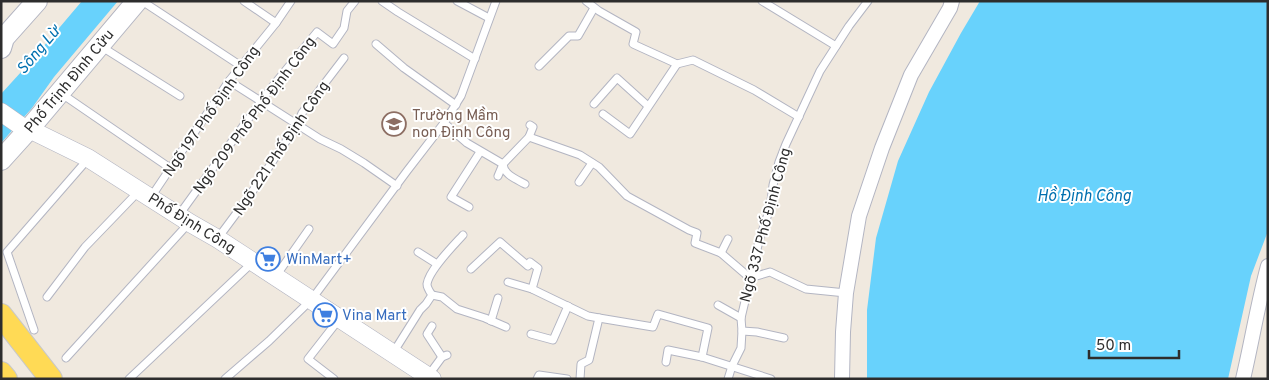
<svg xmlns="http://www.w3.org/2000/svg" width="1269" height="380" font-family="Overpass,sans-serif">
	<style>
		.water { fill: #68d2fc }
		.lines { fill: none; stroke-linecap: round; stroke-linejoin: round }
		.service-casing { stroke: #b3b5c2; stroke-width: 9 }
		.minor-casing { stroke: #b3b5c2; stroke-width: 16 }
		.tertiary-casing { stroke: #b3b5c2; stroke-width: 19 }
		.secondary-casing { stroke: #b3b5c2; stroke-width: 22 }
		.primary-casing { stroke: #c8c8c8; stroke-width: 24 }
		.service { stroke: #fff; stroke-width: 7 }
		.minor { stroke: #fff; stroke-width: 14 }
		.tertiary { stroke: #fff; stroke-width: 18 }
		.secondary { stroke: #fff; stroke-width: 20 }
		.primary { stroke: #ffda55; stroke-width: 22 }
		.labels { text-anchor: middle; stroke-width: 4; stroke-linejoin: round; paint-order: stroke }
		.street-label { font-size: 15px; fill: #2d2d2d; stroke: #fff }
		.education-label { font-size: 15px; fill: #785e54; stroke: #fff; text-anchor: start }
		.shop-label { font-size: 15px; fill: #366cbe; stroke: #fff; text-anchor: start }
		.water-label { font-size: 16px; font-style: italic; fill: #0070af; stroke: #fff }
	</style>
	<rect width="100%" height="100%" fill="#f0e9df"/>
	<g class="water">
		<path d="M 82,1 L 118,1 L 54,77 L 32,108 L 1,143 L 1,94 L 32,60 Z"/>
		<path d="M 980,1 L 1268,1 L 1268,231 L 1251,276 L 1228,379 L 867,379 L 867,310 L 876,238 L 898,161 L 929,92 L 961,33 Z"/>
	</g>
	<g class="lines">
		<g class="service-casing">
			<g id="service">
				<path d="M 142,1 L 241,66"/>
				<path d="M 244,1 L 276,23"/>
				<path d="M 382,1 L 398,12 L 475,59"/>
				<path d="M 457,1 L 489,18"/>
				<path d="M 586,1 L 599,11 L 636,32 L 633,44 L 677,64 L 693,60 L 754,90 L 799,117"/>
				<path d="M 762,1 L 836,46"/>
				<path d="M 376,44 L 404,68 L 456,105"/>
				<path d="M 102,47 L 180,96"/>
				<path d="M 539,66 L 569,36 L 578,36 L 594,8"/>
				<path d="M 229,81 L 320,139 L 341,149 L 364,163 L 397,186"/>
				<path d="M 62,94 L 170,168"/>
				<path d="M 594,104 L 617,78 L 648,106"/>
				<path d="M 603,114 L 630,134 L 677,64"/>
				<path d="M 444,123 L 467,143 L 503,164"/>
				<path d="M 529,137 L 580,155 L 599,167 L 627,196 L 689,230 L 697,233 L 695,243 L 721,253 L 750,278 L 770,272 L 806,289 L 846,293"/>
				<path d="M 503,164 C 504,175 516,179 525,184"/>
				<path d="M 498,176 L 503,164 L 529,137 L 533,127 L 530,125"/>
				<path d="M 579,182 L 592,163"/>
				<path d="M 151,197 L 229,81 L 276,23 L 291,1"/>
				<path d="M 469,207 L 451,197 L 480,152"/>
				<path d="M 179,215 L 267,93 L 317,32 L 333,44 L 344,28 L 347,11 L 355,1"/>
				<path d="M 218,238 L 250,195 L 297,125 L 302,113 L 344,58"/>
				<path d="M 418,252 L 437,264"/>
				<path d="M 721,253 L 728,239"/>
				<path d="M 471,269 L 500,242 L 528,266 L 530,262 L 538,268 L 532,289"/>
				<path d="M 276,276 L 309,229"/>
				<path d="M 508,282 L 532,289 L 588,316 L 599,318 L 653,327 L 658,314 L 708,328 L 702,357"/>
				<path d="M 432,295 L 442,297 L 457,309 L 485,318 L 506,327"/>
				<path d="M 47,297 L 85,247 L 139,191"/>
				<path d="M 718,305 L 741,318"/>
				<path d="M 491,321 L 498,298"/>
				<path d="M 432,326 L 427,334 L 442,357"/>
				<path d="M 34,330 L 7,252 L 88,159"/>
				<path d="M 742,331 L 757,332 L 784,338"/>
				<path d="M 531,334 L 553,340 L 568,306"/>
				<path d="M 393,353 L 420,310 L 426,304 L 432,295 C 430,292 427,288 427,284 C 429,270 453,246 463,235"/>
				<path d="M 66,358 L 189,223"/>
				<path d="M 666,362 L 668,350 L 702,357 L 771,379"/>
				<path d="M 428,376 L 442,357 L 447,355"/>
				<path d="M 129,379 L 253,262"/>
				<path d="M 225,379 L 269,341 L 312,299 L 407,171 L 444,123 L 461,96 L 496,1"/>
				<path d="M 334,379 L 308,359 L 340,318"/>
				<path d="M 537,379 L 539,375 L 567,379"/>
				<path d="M 580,379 L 581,364 L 589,360 L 599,318"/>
				<path d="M 728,379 L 732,366 L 741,348 L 742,331 L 741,318 L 746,297 L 759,241 L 770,208 L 773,185 L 779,162 L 786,144 L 820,71 L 849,26 L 868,1"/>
			</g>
		</g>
		<g class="minor-casing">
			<g id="minor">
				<path d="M 842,379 L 843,332 L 846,293 L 859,216 L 882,148 L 911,75 L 950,8 L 952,1"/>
				<path d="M 1243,379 C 1252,341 1258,303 1268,266"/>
			</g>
		</g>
		<g class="tertiary-casing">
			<path id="tertiary" d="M 1,112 L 21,126 L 29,129 L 88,158 L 190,223 L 218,239 L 432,379"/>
		</g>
		<g class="secondary-casing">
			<g id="secondary">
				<path d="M 1,48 L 4,38 L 37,1"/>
				<path d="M 1,160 L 29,129 L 137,1"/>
			</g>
		</g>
		<g class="primary-casing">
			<g id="primary">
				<path d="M 1,315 L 51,379"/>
				<path d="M 1,373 L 6,379"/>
			</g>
		</g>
		<use href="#service" class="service"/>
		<use href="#minor" class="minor"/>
		<use href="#tertiary" class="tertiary"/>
		<use href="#secondary" class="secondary"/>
		<use href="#primary" class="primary"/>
	</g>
	<defs>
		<g id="school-ring" transform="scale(1.25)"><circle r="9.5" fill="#fff" stroke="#8d6e63" stroke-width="1.5"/><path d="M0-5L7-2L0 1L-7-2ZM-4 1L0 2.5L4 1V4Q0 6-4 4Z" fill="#8d6e63"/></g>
		<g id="supermarket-ring" transform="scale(1.25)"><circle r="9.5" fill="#fff" stroke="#3f7fe0" stroke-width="1.5"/><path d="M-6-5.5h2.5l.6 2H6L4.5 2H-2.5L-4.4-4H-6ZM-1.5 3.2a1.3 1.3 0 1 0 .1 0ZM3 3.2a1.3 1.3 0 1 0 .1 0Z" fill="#3f7fe0"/></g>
	</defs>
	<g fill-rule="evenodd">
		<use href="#school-ring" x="394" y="124"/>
		<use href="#supermarket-ring" x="268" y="259"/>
		<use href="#supermarket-ring" x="325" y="315"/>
	</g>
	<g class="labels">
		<g class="street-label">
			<text transform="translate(69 81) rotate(-50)" y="5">Phố Trịnh Đình Cửu</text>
			<text transform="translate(211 111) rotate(-55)" y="5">Ngõ 197 Phố Định Công</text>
			<text transform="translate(254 115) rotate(-53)" y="5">Ngõ 209 Phố Phố Định Công</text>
			<text transform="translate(281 148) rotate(-56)" y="5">Ngõ 221 Phố Định Công</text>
			<text transform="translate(192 223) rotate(32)" y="5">Phố Định Công</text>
			<text transform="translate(765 225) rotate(-75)" y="5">Ngõ 337 Phố Định Công</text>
		</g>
		<g class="education-label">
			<text x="412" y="120">Trường Mầm<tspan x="412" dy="17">non Định Công</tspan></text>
		</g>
		<g class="shop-label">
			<text x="286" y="264">WinMart+</text>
			<text x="342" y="320">Vina Mart</text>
		</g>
		<g class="water-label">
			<text transform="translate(38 49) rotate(-50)" y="6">Sông Lừ</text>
			<text x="1084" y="201">Hồ Định Công</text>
		</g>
	</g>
	<rect width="1269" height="380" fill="none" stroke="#2d2d2d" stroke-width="5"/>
	<path d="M1089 350v8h90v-8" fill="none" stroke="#2d2d2d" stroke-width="2.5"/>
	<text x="1096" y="350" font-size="15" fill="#2d2d2d" stroke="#ffffff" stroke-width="4" paint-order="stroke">50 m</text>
</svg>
